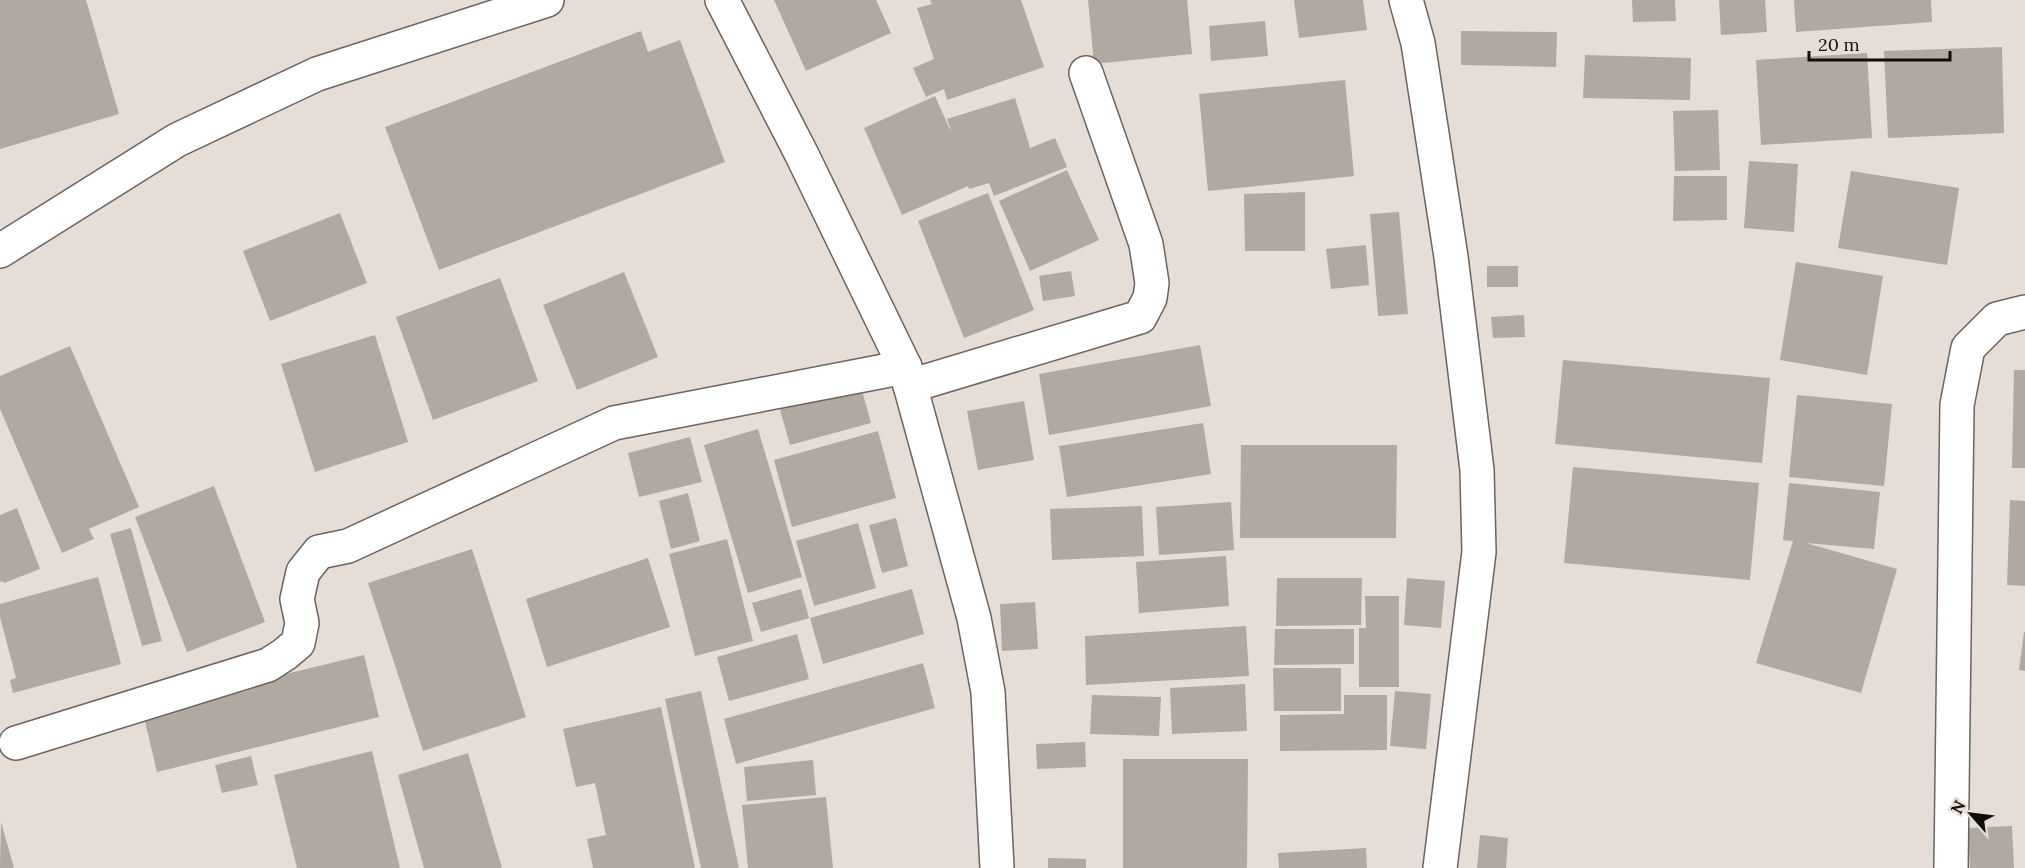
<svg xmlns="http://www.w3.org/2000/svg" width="2025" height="868" font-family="Lora,serif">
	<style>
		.building { fill: #b0a9a1 }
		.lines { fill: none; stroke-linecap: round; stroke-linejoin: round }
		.minor-casing { stroke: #6c645e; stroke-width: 36 }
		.minor { stroke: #fff; stroke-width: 33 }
	</style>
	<rect width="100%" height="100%" fill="#e6ddd6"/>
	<g class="building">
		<path d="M 0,0 L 86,0 L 119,114 L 0,149 Z"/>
		<path d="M 774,0 L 876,0 L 891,33 L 806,71 Z"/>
		<path d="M 930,0 L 1021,0 L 1044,67 L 947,100 L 944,89 L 926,97 L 913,68 L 934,59 L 917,8 L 932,4 Z"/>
		<path d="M 1088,0 L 1187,0 L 1192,54 L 1094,64 Z"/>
		<path d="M 1294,0 L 1363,0 L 1367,30 L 1299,38 Z"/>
		<path d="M 1632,0 L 1675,0 L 1676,21 L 1633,22 Z"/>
		<path d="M 1719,0 L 1765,0 L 1767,32 L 1721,35 Z"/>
		<path d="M 1794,0 L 1931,0 L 1932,22 L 1796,32 Z"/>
		<path d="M 1265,21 L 1268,56 L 1211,61 L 1209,26 Z"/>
		<path d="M 641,31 L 648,52 L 680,40 L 725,162 L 439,270 L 385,127 Z"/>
		<path d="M 1461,31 L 1557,32 L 1556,67 L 1461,65 Z"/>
		<path d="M 2002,47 L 2004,133 L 1888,138 L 1884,51 Z"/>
		<path d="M 1867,53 L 1872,138 L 1761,145 L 1756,60 Z"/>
		<path d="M 1585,55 L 1691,58 L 1690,100 L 1583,98 Z"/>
		<path d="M 1345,80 L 1354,176 L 1208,191 L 1199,94 Z"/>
		<path d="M 935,96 L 952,134 L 947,119 L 1015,98 L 1030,148 L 1055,138 L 1067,167 L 994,196 L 989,183 L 969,189 L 968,186 L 902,215 L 864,128 Z"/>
		<path d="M 1718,110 L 1720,170 L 1675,171 L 1673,111 Z"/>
		<path d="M 1749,161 L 1798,164 L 1794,232 L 1744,228 Z"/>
		<path d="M 1067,170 L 1099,240 L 1030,271 L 999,201 Z"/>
		<path d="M 1851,171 L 1959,188 L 1947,265 L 1838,248 Z"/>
		<path d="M 1674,176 L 1727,176 L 1727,220 L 1673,221 Z"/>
		<path d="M 1305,192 L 1305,251 L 1245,251 L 1244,194 Z"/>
		<path d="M 988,193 L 1034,310 L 964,338 L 918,221 Z"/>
		<path d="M 1399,212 L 1408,314 L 1378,316 L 1370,214 Z"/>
		<path d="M 340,213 L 367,283 L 270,321 L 243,251 Z"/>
		<path d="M 1366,245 L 1369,285 L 1331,289 L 1326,249 Z"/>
		<path d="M 1796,262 L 1883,276 L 1867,375 L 1780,360 Z"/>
		<rect x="1487" y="266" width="31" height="21"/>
		<path d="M 1071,271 L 1075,296 L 1043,301 L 1039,276 Z"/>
		<path d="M 624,272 L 658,357 L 577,390 L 543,305 Z"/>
		<path d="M 500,278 L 538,381 L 433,420 L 396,317 Z"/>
		<path d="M 1524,315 L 1525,337 L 1493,338 L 1491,317 Z"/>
		<path d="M 375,335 L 408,442 L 315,472 L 281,364 Z"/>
		<path d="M 1200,345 L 1211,406 L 1049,435 L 1039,374 Z"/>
		<path d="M 70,346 L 139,507 L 89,529 L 94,539 L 62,553 L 0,409 L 0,376 Z"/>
		<path d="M 1563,360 L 1770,378 L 1762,463 L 1555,444 Z"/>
		<path d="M 2014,370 L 2025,370 L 2025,468 L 2012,468 Z"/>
		<path d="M 860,383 L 871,423 L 790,445 L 779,406 Z"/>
		<path d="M 1797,395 L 1892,404 L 1884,486 L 1789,477 Z"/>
		<path d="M 1024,401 L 1034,460 L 978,470 L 967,411 Z"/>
		<path d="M 1203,423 L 1211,474 L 1067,497 L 1059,446 Z"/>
		<path d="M 758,429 L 802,577 L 748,593 L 704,445 Z"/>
		<path d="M 878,431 L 896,498 L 792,527 L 774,460 Z"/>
		<path d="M 690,437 L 702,482 L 639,497 L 628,453 Z"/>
		<path d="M 1241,445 L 1397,445 L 1396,538 L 1240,538 Z"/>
		<path d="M 1573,467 L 1759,483 L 1750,580 L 1564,563 Z"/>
		<path d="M 1789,483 L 1880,492 L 1874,549 L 1806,543 L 1897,569 L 1861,693 L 1756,663 L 1793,541 L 1783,540 Z"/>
		<path d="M 214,486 L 265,622 L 187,652 L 135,517 Z"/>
		<path d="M 688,493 L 700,541 L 671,549 L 659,501 Z"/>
		<path d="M 2010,500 L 2025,501 L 2025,586 L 2007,585 Z"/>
		<path d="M 1231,502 L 1234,550 L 1159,555 L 1156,507 Z"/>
		<path d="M 1142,506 L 1144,556 L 1052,560 L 1050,509 Z"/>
		<path d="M 17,508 L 40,569 L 4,583 L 2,581 L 0,582 L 0,515 Z"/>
		<path d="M 896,518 L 908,566 L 882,573 L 869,525 Z"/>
		<path d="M 858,523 L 876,588 L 814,606 L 796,541 Z"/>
		<path d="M 131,528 L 162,641 L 142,646 L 110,534 Z"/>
		<path d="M 727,539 L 753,641 L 695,656 L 669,554 Z"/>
		<path d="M 472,549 L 526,717 L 423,751 L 368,583 Z"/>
		<path d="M 1226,556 L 1229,606 L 1139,613 L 1136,562 Z"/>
		<path d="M 648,558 L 670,627 L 547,667 L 526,599 Z"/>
		<path d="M 98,577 L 121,664 L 13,693 L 10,680 L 16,678 L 0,617 L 0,604 Z"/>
		<path d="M 1277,578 L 1362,578 L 1361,625 L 1276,626 Z"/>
		<path d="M 1407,578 L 1445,581 L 1441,628 L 1404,625 Z"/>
		<path d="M 801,589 L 809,618 L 761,632 L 752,603 Z"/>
		<path d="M 912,589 L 924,634 L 823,664 L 810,618 Z"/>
		<path d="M 1365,596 L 1399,596 L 1399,687 L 1359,687 L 1359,628 L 1366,628 Z"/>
		<path d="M 1035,602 L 1038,649 L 1002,651 L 1000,604 Z"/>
		<path d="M 1246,626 L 1249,676 L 1086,685 L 1085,636 Z"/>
		<path d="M 1275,629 L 1354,629 L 1354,664 L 1274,665 Z"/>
		<path d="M 2024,632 L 2025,632 L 2025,671 L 2019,670 Z"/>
		<path d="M 797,634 L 809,679 L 729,701 L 717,657 Z"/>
		<path d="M 364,655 L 379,717 L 157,772 L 142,709 Z"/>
		<path d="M 923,663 L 935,708 L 736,764 L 724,719 Z"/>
		<path d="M 1273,668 L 1341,668 L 1341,711 L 1274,711 Z"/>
		<path d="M 1245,684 L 1247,731 L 1172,734 L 1170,688 Z"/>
		<path d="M 701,691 L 739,868 L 701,868 L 665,699 Z"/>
		<path d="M 1395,691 L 1431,694 L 1426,749 L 1390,746 Z"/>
		<path d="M 1092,695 L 1161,697 L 1159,736 L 1090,734 Z"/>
		<path d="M 1344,695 L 1387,695 L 1387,750 L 1280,751 L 1280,715 L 1344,714 Z"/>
		<path d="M 661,707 L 695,868 L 593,868 L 587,839 L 606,835 L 595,783 L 576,787 L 563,729 Z"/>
		<path d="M 1085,742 L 1086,767 L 1037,769 L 1036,744 Z"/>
		<path d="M 372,751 L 400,868 L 297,868 L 274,775 Z"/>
		<path d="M 468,753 L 502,868 L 424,868 L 398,775 Z"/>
		<path d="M 251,756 L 258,785 L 222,793 L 215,765 Z"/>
		<path d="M 1123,759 L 1248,759 L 1247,868 L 1123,868 Z"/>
		<path d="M 813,760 L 816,795 L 747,801 L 744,767 Z"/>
		<path d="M 826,797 L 833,868 L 748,868 L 742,805 Z"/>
		<path d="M 1,822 L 14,868 L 0,868 Z"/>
		<path d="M 2012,826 L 2014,868 L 1970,868 L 1968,828 Z"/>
		<path d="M 1480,835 L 1508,838 L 1506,868 L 1477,868 Z"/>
		<path d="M 1366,848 L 1367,868 L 1279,868 L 1278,853 Z"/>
		<path d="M 1048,858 L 1086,859 L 1086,868 L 1048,868 Z"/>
	</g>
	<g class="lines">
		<g class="minor-casing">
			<g id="minor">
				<path d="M 722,0 L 801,153 L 905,367 L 974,618 L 988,692 L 997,868"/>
				<path d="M 1406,0 L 1418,43 L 1451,257 L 1477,470 L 1479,552 L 1440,868"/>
				<path d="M 0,251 L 177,140 L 317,74 L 547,0"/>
				<path d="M 910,386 L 1140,317 L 1150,298 L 1152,283 L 1146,244 L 1086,73"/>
				<path d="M 16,743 L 268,665 L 285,654 L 298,643 L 302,623 L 297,599 L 303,572 L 319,552 L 348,546 L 614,423 L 905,367"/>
				<path d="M 1951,868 L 1957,405 L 1968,348 L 1997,319 L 2025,312"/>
			</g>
		</g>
		<use href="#minor" class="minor"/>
	</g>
	<g transform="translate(1971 814) rotate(298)" stroke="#e6ddd6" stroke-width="4.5" paint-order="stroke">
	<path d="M0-4.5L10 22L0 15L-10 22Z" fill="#0f0c0a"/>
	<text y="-9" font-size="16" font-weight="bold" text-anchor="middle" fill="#0f0c0a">N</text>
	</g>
	<path d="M1809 51v9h141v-9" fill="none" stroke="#0f0c0a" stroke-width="3"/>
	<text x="1818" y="51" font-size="18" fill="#0f0c0a" stroke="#e6ddd6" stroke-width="4.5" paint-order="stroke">20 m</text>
</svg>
